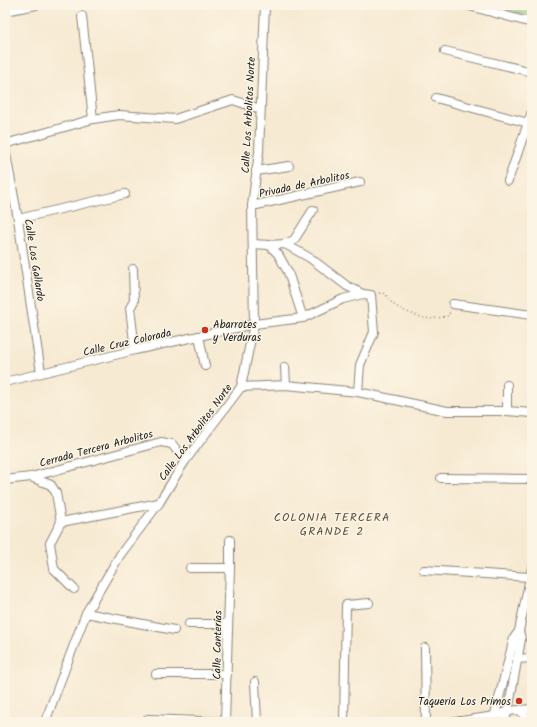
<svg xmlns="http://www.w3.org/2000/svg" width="537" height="727" font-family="Kalam,sans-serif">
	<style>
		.green { fill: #9cd587; stroke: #5c7852 }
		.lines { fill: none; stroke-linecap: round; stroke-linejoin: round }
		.minor-casing { stroke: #8a8378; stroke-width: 10 }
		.path { stroke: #8a8378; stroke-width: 1.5; stroke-dasharray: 1 3; stroke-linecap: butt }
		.minor { stroke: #fff; stroke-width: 8 }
		.poi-dot { fill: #c8321e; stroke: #fcf5e5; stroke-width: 1.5 }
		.labels { text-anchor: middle; stroke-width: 3; stroke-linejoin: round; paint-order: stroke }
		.street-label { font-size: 11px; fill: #1c1c1c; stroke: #fcf5e5 }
		.poi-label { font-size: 11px; fill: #1c1c1c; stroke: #fcf5e5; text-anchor: start }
		.neighbourhood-label { font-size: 12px; letter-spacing: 1px; fill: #60503f; stroke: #fcf5e5 }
	</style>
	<rect width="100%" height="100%" fill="#fcf5e5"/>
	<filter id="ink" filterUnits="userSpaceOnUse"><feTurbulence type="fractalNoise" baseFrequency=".025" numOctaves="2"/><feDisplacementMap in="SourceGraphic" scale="8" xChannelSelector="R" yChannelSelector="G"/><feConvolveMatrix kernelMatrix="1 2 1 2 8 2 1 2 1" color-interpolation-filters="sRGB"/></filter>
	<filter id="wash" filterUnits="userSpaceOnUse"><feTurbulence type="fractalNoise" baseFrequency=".012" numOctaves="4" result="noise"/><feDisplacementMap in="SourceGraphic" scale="16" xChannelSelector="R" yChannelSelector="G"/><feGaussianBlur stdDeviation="0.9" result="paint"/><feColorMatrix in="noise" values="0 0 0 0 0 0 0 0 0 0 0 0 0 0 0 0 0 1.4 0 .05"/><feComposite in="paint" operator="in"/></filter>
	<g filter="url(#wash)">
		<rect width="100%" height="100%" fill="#f7ead3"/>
		<path class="green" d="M 514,5 L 532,5 L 532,17 L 496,7 Z"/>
	</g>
	<g filter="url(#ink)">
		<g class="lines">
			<g class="minor-casing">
				<g id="minor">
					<path d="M 466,5 L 532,23"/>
					<path d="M 5,11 L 36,5"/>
					<path d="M 82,16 L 93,119"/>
					<path d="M 445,51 L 532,72"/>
					<path d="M 436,98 L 532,124"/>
					<path d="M 5,144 L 93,119 L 119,115 L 175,119 L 233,100 L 260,109"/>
					<path d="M 5,149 L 18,219 L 41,373"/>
					<path d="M 256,171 L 289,166"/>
					<path d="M 508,181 L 532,111"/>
					<path d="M 252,206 L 360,182"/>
					<path d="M 18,219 L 125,194"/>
					<path d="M 253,244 L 269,245 L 278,254 L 288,272 L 303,318"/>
					<path d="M 285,244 L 294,240 L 313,210"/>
					<path d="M 269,245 L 285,244 L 310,258 L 347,286 L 363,294"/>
					<path d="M 133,269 L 134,301 L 130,308 L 135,350"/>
					<path d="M 453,304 L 532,315"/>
					<path d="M 199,336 L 205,366"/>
					<path d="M 285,367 L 286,385"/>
					<path d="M 5,382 L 135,350 L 254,324 L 303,318 L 343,299 L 363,294 L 371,295 L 374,332 L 360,365 L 358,392"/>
					<path d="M 241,387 L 286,385 L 358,392 L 447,411 L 507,411 L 532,413"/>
					<path d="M 507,411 L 507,385"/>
					<path d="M 31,477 L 51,485 L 56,493 L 61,522 L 50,543 L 54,569 L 74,589"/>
					<path d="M 441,478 L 532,479"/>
					<path d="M 5,480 L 31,477 L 161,442 L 172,444 L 185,461"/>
					<path d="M 61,522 L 159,503"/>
					<path d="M 190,568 L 230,568"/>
					<path d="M 424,570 L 530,577"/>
					<path d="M 86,613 L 174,630"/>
					<path d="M 189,624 L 228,624"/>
					<path d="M 425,648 L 426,722"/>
					<path d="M 517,659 L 532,658"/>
					<path d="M 156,674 L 227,674"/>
					<path d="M 255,682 L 257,722"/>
					<path d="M 520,710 L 529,722"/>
					<path d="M 148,719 L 223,722"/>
					<path d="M 45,722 L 86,613 L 120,555 L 159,503 L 185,461 L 241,387 L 254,324 L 252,206 L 259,152 L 265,5"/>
					<path d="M 225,722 L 230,568 L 230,540"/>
					<path d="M 344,722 L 346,605 L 369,603"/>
					<path d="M 455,722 L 495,716 L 508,711 L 532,709"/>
					<path d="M 493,722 L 514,638 L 519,631 L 532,568"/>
					<path d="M 504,722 L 508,711 L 521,639 L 519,631"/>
				</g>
			</g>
			<path class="path" d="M 379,293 C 387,292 388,299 393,304 C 398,309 418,317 425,318 C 432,320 441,317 448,316 L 450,312"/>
			<use href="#minor" class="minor"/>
		</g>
	</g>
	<g class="poi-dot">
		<circle cx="205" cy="330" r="4"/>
		<circle cx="519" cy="701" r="4"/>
	</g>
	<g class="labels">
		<g class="street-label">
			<text transform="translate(248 115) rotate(-87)" y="4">Calle Los Arbolitos Norte</text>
			<text transform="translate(304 184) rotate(-12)" y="4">Privada de Arbolitos</text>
			<text transform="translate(35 260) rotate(81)" y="4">Calle Los Gallardo</text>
			<text transform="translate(127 342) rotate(-13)" y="4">Calle Cruz Colorada</text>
			<text transform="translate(195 432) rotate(-54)" y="4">Calle Los Arbolitos Norte</text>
			<text transform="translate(96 448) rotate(-15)" y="4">Cerrada Tercera Arbolitos</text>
			<text transform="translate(217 645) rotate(-89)" y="4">Calle Canterías</text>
		</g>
		<g class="poi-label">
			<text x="213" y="328">Abarrotes<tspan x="213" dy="13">y Verduras</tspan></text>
			<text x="511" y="705" text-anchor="end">Taqueria Los Primos</text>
		</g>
		<g class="neighbourhood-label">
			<text x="332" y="521">COLONIA TERCERA<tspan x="332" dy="14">GRANDE 2</tspan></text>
		</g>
	</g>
	<rect width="537" height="727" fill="none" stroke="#fcf5e5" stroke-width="20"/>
</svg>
